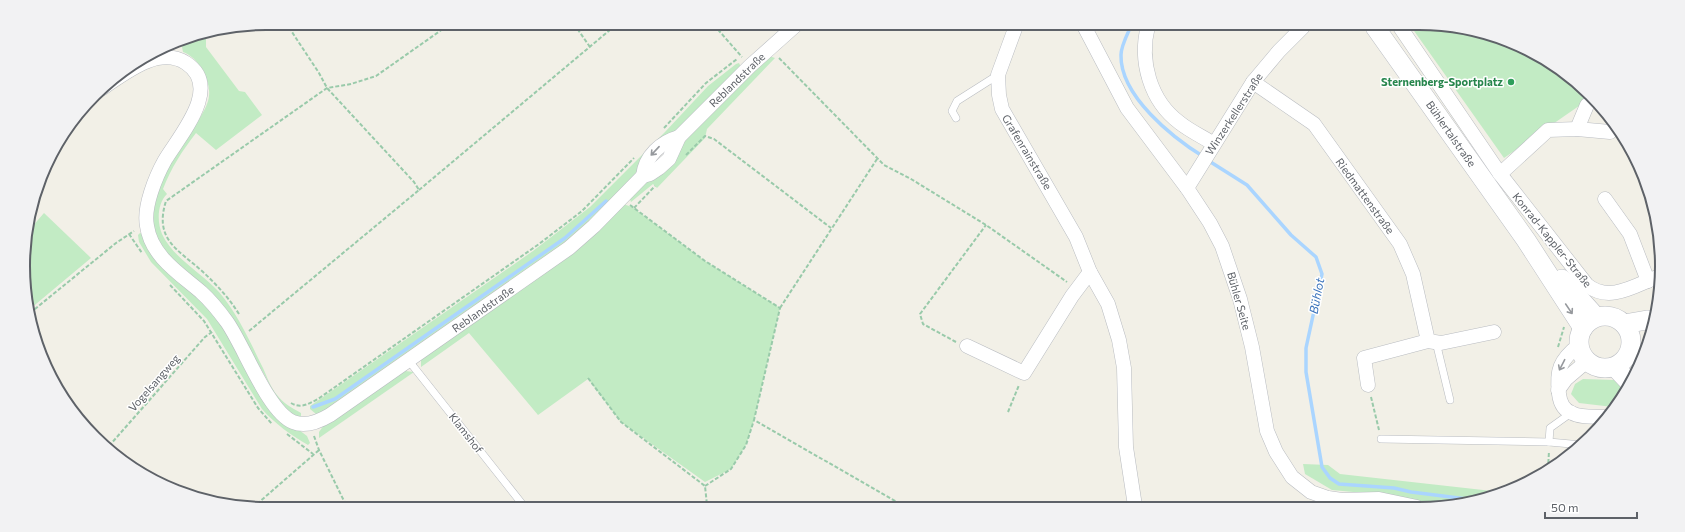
<svg xmlns="http://www.w3.org/2000/svg" width="1685" height="532" font-family="Commissioner,sans-serif">
	<style>
		.green { fill: #c2ebc4 }
		.lines { fill: none; stroke-linecap: round; stroke-linejoin: round }
		.stream { stroke: #aad5ff; stroke-width: 3.5 }
		.lane-casing { stroke: #b9bcc1; stroke-width: 8 }
		.street-casing { stroke: #b9bcc1; stroke-width: 15 }
		.secondary-casing { stroke: #babdc3; stroke-width: 20 }
		.path { stroke: #99caaa; stroke-width: 2; stroke-dasharray: 4 2; stroke-linecap: butt }
		.lane { stroke: #fff; stroke-width: 7 }
		.street { stroke: #fff; stroke-width: 14 }
		.secondary { stroke: #fff; stroke-width: 19 }
		.oneway { stroke: #96999d }
		.leisure-dot { fill: #2e9e5b; stroke: #fff; stroke-width: 1.5 }
		.labels { text-anchor: middle; stroke-width: 3; stroke-linejoin: round; paint-order: stroke }
		.street-label { font-size: 11px; fill: #5e6268; stroke: #fff }
		.leisure-label { font-size: 11px; font-weight: bold; fill: #27864d; stroke: #fff; text-anchor: end }
		.water-label { font-size: 12px; font-style: italic; fill: #3b73bb; stroke: #fff }
		.rim { fill: none; stroke: #5e6268; stroke-width: 2 }
	</style>
	<rect width="100%" height="100%" fill="#f2f0e7"/>
	<g class="green">
		<path d="M 1412,28 L 1467,28 L 1554,64 L 1589,99 L 1504,158 Z"/>
		<path d="M 206,35 L 206,47 L 239,91 L 245,92 L 262,115 L 216,150 L 196,133 C 182,151 171,168 163,189 L 167,194 C 157,204 157,222 162,234 C 173,258 202,273 219,292 C 238,314 250,342 263,368 C 267,377 271,388 277,395 C 283,403 292,408 301,413 L 301,418 L 289,413 L 283,408 C 271,389 261,365 247,348 C 229,325 155,250 152,227 C 150,202 162,180 173,159 C 177,152 180,144 185,138 C 193,128 208,109 209,96 C 211,80 198,57 183,52 L 182,47 L 188,38 Z"/>
		<path d="M 769,56 L 775,58 L 707,129 L 705,138 L 657,188 L 653,184 L 631,202 L 629,197 Z"/>
		<path d="M 739,63 L 741,67 L 643,166 L 599,214 L 563,245 L 325,411 L 316,414 L 310,409 L 310,406 L 533,251 L 590,207 L 665,132 L 708,86 L 736,64 Z"/>
		<path d="M 623,204 L 632,207 L 705,261 L 780,308 L 754,420 L 746,445 L 731,469 L 705,482 L 621,422 L 588,379 L 538,415 L 469,333 L 421,367 L 421,360 Z"/>
		<path d="M 44,213 L 91,258 L 30,309 L 25,235 Z"/>
		<path d="M 140,233 L 143,234 L 212,311 L 299,430 L 307,436 L 310,443 L 308,445 C 291,435 275,424 262,409 L 207,319 L 151,262 L 139,242 L 138,235 Z"/>
		<path d="M 405,371 L 414,372 L 319,438 L 319,432 L 324,425 Z"/>
		<path d="M 1583,379 L 1614,380 L 1627,391 L 1613,407 L 1579,403 L 1571,394 L 1575,384 Z"/>
		<path d="M 1303,464 L 1328,465 L 1340,474 L 1501,492 L 1454,506 L 1364,493 L 1332,490 L 1305,474 Z"/>
	</g>
	<g class="lines">
		<g class="stream">
			<path d="M 1131,26 C 1127,35 1121,46 1121,55 C 1120,96 1173,138 1204,157"/>
			<path d="M 1209,161 L 1247,185 L 1291,235 L 1316,257 L 1322,274 L 1306,348 L 1306,372 L 1322,467 L 1330,478 L 1339,484 L 1394,488 L 1411,492 L 1475,500"/>
			<path d="M 313,407 L 335,399 L 565,238 L 606,201"/>
		</g>
		<g class="lane-casing">
			<g id="lane">
				<path d="M 956,118 L 952,111 L 957,101 L 998,75"/>
				<path d="M 1436,342 L 1450,400"/>
				<path d="M 409,361 L 523,505"/>
				<path d="M 1381,439 L 1549,442 L 1582,445"/>
				<path d="M 1549,442 L 1550,428 L 1571,413"/>
			</g>
		</g>
		<g class="street-casing">
			<g id="street">
				<path d="M 1016,26 L 998,75 L 999,95 L 1002,109 L 1076,237 L 1090,272 L 1108,304 L 1119,340 L 1124,368 L 1126,447 L 1135,506"/>
				<path d="M 1084,26 L 1127,108 L 1187,188 L 1210,223 L 1222,246 L 1240,299 L 1252,347 L 1267,431 L 1276,452 L 1292,477 L 1311,492 L 1328,498 L 1342,500 L 1379,499 L 1417,507"/>
				<path d="M 1148,26 C 1139,61 1150,101 1180,123 C 1190,131 1203,137 1214,144"/>
				<path d="M 1400,27 L 1500,174 L 1587,285 C 1609,303 1634,286 1657,277"/>
				<path d="M 1253,82 L 1314,124 L 1400,244 L 1413,274 L 1428,341 L 1441,343 L 1494,332"/>
				<path d="M 101,89 C 124,74 158,45 186,63 C 223,87 180,135 165,160 C 156,176 143,207 147,226 C 151,256 180,274 201,292 C 211,301 219,311 227,322 C 244,346 268,412 293,422 C 305,427 320,421 330,415 L 569,248 L 594,226 L 643,176 L 650,174 L 659,168 L 669,159 L 679,137 L 750,66 L 796,25"/>
				<path d="M 1577,129 L 1587,105"/>
				<path d="M 1500,174 L 1548,130 L 1577,129 L 1610,132"/>
				<path d="M 643,176 C 645,156 661,142 679,137"/>
				<path d="M 1187,188 L 1253,82 L 1279,51 L 1303,27"/>
				<path d="M 1605,199 L 1630,234 L 1648,281"/>
				<path d="M 1579,345 C 1560,360 1556,370 1559,394 C 1560,402 1563,410 1572,413 C 1581,418 1595,416 1606,417"/>
				<path d="M 967,346 L 1024,373 L 1072,296 L 1090,272"/>
				<path d="M 1368,385 L 1364,358 L 1428,341"/>
				<path d="M 1558,390 L 1566,379 L 1587,361"/>
			</g>
		</g>
		<g class="secondary-casing">
			<g id="secondary">
				<path d="M 1375,27 L 1526,240 L 1583,328"/>
				<path d="M 1562,279 L 1596,317"/>
				<circle cx="1605" cy="342" r="26"/>
				<path d="M 1624,324 L 1647,320 L 1655,321"/>
				<path d="M 1615,367 L 1631,384"/>
			</g>
		</g>
		<g class="path">
			<path d="M 574,24 L 590,47"/>
			<path d="M 714,25 L 742,57"/>
			<path d="M 178,45 L 182,40"/>
			<path d="M 779,58 L 884,165 L 911,179 L 986,225 L 1067,282"/>
			<path d="M 664,128 L 706,83 L 737,59"/>
			<path d="M 686,155 L 705,136 L 714,139 L 831,228"/>
			<path d="M 419,190 L 617,24"/>
			<path d="M 630,205 L 705,261 L 780,308 L 754,420 L 904,506"/>
			<path d="M 634,208 L 655,186"/>
			<path d="M 129,234 L 142,253"/>
			<path d="M 170,285 L 204,321 L 258,408 L 272,424"/>
			<path d="M 780,308 L 877,159"/>
			<path d="M 30,313 L 116,243 L 134,231"/>
			<path d="M 239,314 C 229,298 216,284 202,271 C 177,249 154,239 166,201 L 327,88 L 351,84 L 376,76 L 450,24"/>
			<path d="M 249,331 L 419,190 L 414,182 L 327,88 L 319,73 L 286,23"/>
			<path d="M 956,342 L 923,324 L 920,314 L 986,225"/>
			<path d="M 1558,347 L 1564,327"/>
			<path d="M 588,378 L 621,422 L 705,486 L 707,505"/>
			<path d="M 1371,397 L 1379,430"/>
			<path d="M 291,403 C 301,409 308,404 318,399 L 539,244 L 582,211 L 634,158"/>
			<path d="M 1008,412 L 1019,385"/>
			<path d="M 287,434 L 313,454"/>
			<path d="M 314,436 L 319,450 L 346,505"/>
			<path d="M 109,446 L 205,337 L 212,332"/>
			<path d="M 1548,469 L 1549,451"/>
			<path d="M 705,486 L 731,469 L 746,445 L 754,420"/>
			<path d="M 257,504 L 319,450"/>
		</g>
		<use href="#lane" class="lane"/>
		<use href="#street" class="street"/>
		<use href="#secondary" class="secondary"/>
	</g>
	<defs><path id="oneway-shaft" d="M-6 0H5M1.5-3L5.5 0L1.5 3" fill="none" stroke-width="1.6" stroke-linecap="round" stroke-linejoin="round"/></defs>
	<g class="oneway">
		<use href="#oneway-shaft" transform="translate(655 151) rotate(133)"/>
		<use href="#oneway-shaft" transform="translate(1569 309) rotate(56)"/>
		<use href="#oneway-shaft" transform="translate(1562 365) rotate(117)"/>
	</g>
	<circle class="leisure-dot" cx="1511" cy="82" r="4"/>
	<g class="labels">
		<g class="street-label">
			<text transform="translate(737 80) rotate(-44)" y="4">Reblandstraße</text>
			<text transform="translate(1234 114) rotate(-57)" y="4">Winzerkellerstraße</text>
			<text transform="translate(1451 134) rotate(55)" y="4">Bühlertalstraße</text>
			<text transform="translate(1027 152) rotate(59)" y="4">Grafenrainstraße</text>
			<text transform="translate(1365 196) rotate(54)" y="4">Riedmattenstraße</text>
			<text transform="translate(1552 240) rotate(51)" y="4">Konrad-Kappler-Straße</text>
			<text transform="translate(1239 301) rotate(74)" y="4">Bühler Seite</text>
			<text transform="translate(483 309) rotate(-35)" y="4">Reblandstraße</text>
			<text transform="translate(154 383) rotate(-49)" y="4">Vogelsangweg</text>
			<text transform="translate(466 433) rotate(52)" y="4">Klamshof</text>
		</g>
		<g class="leisure-label">
			<text x="1503" y="86">Sternenberg-Sportplatz</text>
		</g>
		<g class="water-label">
			<text transform="translate(1317 296) rotate(-79)" y="4">Bühlot</text>
		</g>
	</g>
	<path d="M0 0H1685V532H0ZM266 30H1419A236 236 0 0 1 1655 266V266A236 236 0 0 1 1419 502H266A236 236 0 0 1 30 266V266A236 236 0 0 1 266 30Z" fill="#f2f2f3" fill-rule="evenodd"/>
	<path class="rim" d="M266 30H1419A236 236 0 0 1 1655 266V266A236 236 0 0 1 1419 502H266A236 236 0 0 1 30 266V266A236 236 0 0 1 266 30Z"/>
	<path d="M1545 512v6h92v-6" fill="none" stroke="#5e6268" stroke-width="2"/>
	<text x="1551" y="512" font-size="12" fill="#5e6268" stroke="#ffffff" stroke-width="3" paint-order="stroke">50 m</text>
</svg>
